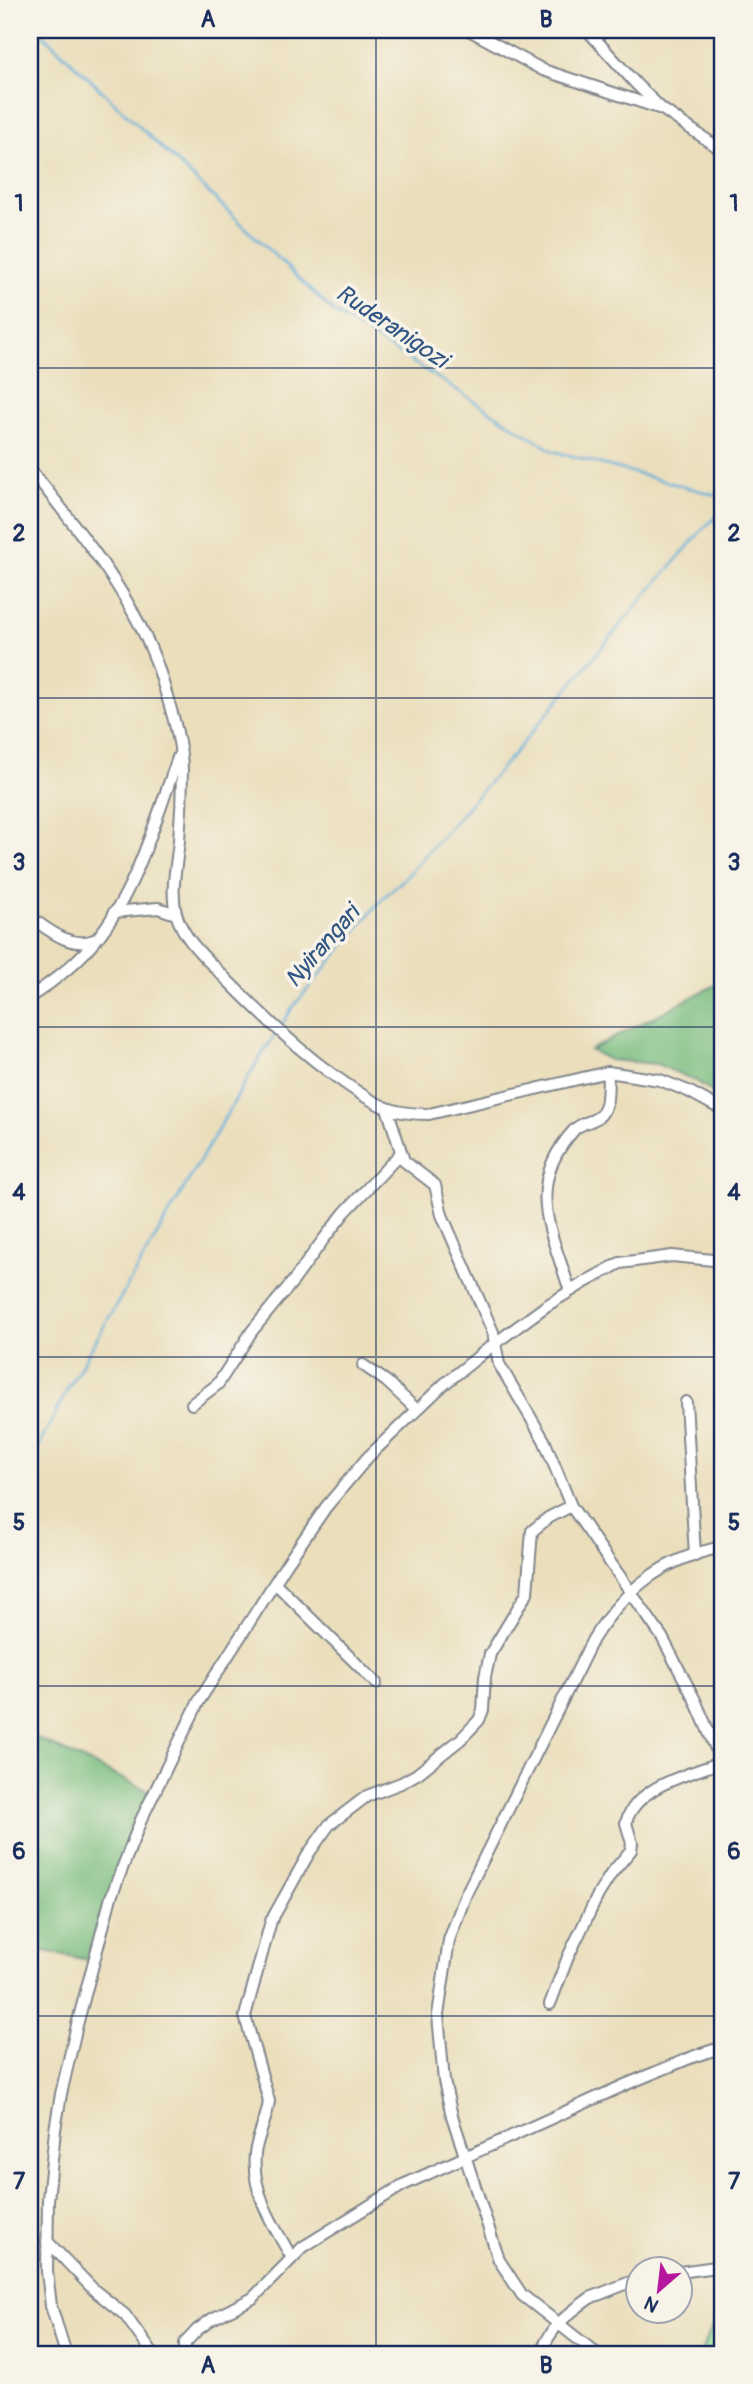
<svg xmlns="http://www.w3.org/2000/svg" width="753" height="2384" font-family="Pangolin,sans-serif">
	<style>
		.green { fill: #98de98; stroke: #5a867b; stroke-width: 2 }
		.forest { fill: #7abd80; stroke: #4a766f; stroke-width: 2 }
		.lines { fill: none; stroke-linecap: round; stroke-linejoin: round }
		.stream { stroke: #60adda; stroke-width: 2.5 }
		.minor-casing { stroke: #82868c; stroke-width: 14 }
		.minor { stroke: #fff; stroke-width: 10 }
		.grid { fill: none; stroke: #1b2f5e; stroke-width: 2; stroke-opacity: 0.55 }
		.labels { text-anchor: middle; stroke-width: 7; stroke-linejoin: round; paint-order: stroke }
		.water-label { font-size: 24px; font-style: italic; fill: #305583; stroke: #f7f3e8 }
		.neatline { fill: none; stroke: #1b2f5e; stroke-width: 2.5 }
		.grid-label { font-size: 23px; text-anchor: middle; font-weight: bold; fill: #1b2f5e }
	</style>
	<rect width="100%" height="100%" fill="#f7f3e8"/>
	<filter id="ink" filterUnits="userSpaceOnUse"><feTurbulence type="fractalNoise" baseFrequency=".0143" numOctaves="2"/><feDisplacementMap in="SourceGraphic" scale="14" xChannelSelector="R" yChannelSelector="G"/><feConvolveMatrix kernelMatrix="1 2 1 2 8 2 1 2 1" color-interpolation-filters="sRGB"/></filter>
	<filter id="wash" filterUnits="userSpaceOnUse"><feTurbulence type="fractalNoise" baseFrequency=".00686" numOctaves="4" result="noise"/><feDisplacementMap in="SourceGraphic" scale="28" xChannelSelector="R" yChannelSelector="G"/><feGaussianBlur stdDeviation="1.57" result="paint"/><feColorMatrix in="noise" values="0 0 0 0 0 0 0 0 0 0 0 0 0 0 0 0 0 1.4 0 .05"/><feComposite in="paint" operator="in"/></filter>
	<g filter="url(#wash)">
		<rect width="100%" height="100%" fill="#eadebb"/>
		<path class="green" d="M 723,2299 L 723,2354 L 702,2352 Z"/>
		<g class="forest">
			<path d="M 723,981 L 723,1099 L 696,1081 L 657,1064 L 610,1060 L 590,1050 Z"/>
			<path d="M 30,1735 L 151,1792 L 89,1960 L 30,1948 L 30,1819 C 33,1812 30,1749 30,1735 Z"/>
		</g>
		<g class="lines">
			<g class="stream">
				<path d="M 38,30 L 335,313 L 553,451 L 723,497"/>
				<path d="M 281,1026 L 293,1007 L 382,899 L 407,876 L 518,749 L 627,617 L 704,528 L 723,510"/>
				<path d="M 30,1463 L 67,1390 L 256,1064 L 277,1031"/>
			</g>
		</g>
	</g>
	<g filter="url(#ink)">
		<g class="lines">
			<g class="minor-casing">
				<g id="minor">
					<path d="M 469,30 L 543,70 L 662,109"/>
					<path d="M 587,30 L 637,85 L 662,109 L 723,151"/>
					<path d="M 30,469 C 78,529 136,599 160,673 C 169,704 182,739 182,771 C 182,794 181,817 179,840 C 177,864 170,890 176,913 C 183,940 208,960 227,980 C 264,1017 302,1054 346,1084 C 359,1093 372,1102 387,1108 C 400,1113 415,1114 429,1114 L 608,1072 L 660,1080 L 688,1091 L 723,1110"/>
					<path d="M 114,912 L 158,908 L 176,914"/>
					<path d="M 30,917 C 49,930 70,949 94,940"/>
					<path d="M 30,997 C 54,981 77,963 95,941 C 137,891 157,815 179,755"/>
					<path d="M 387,1108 L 404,1161 L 435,1185 L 442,1215 L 493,1332 L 499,1364 L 544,1440 L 571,1506 L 662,1637 L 695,1700 L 723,1765"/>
					<path d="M 570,1291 C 551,1230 524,1185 574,1130 C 578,1125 586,1123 593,1120 C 611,1113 607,1089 608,1072"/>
					<path d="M 363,1365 L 386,1381 L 416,1409"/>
					<path d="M 686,1402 L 695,1555"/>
					<path d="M 192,1404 L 218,1384 L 252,1331 L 294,1280 L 323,1240 L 345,1212 L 400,1154"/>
					<path d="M 275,1583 L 376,1683"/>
					<path d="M 550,2004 L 568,1957 L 598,1895 L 611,1874 L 631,1850 L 632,1843 L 626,1823 C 635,1786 690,1774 722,1762"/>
					<path d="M 47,2241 L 94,2290 L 125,2315 L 153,2354"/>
					<path d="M 292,2258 C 274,2227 251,2192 255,2154 C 257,2136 267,2120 269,2101 L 245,2016 L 271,1921 L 309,1853 L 329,1825 L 367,1796 L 401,1783 L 417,1774 L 461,1739 L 479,1720 L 483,1710 L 485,1677 L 490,1654 L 527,1593 L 532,1531 L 548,1518 L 571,1506"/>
					<path d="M 680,2272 L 723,2266"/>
					<path d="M 66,2354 L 51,2306 L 47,2271 L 48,2200 L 55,2130 L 61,2094 L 77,2025 L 111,1897 L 141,1820 L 199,1701 L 286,1565 L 326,1507 L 368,1457 L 443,1385 L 494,1344 L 546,1306 L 587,1281 L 620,1263 L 672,1256 L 723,1261"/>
					<path d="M 185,2354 L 185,2343 L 197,2330 L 212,2319 L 253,2298 L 303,2247 L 403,2185 L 627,2084 L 695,2056 L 723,2047"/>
					<path d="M 540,2354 C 552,2326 566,2315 590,2298 L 638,2279"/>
					<path d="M 597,2354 L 522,2295 L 499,2260 L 452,2116 L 444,2081 L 438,2015 L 449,1940 L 466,1894 L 593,1639 C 625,1589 663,1558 723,1547"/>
				</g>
			</g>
			<use href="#minor" class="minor"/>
		</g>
	</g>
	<path class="grid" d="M 376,30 L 376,2354M 30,368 L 723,368M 30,698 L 723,698M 30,1027 L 723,1027M 30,1357 L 723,1357M 30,1686 L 723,1686M 30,2016 L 723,2016"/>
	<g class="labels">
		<g class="water-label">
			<text transform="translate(392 326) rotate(34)" y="8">Ruderanigozi</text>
			<text transform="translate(322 946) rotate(-49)" y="8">Nyirangari</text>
		</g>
	</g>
	<rect width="753" height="2384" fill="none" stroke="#f7f3e8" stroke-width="77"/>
	<g transform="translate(659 2290) rotate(208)"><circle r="33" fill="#f7f3e8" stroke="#9fa5b1" stroke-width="2"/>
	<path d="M0-5L12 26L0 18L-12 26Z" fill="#b5179e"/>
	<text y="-10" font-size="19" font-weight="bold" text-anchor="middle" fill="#1b2f5e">N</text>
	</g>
	<rect x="38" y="38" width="676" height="2308" class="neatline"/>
	<g class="grid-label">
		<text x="208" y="27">A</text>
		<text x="546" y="27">B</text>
		<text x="19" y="211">1</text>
		<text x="734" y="211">1</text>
		<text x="19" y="541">2</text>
		<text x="734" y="541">2</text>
		<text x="19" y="870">3</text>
		<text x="734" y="870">3</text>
		<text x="19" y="1200">4</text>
		<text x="734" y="1200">4</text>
		<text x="19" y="1530">5</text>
		<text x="734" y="1530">5</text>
		<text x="19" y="1859">6</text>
		<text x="734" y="1859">6</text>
		<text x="19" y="2189">7</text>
		<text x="734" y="2189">7</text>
		<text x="208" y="2373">A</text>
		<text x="546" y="2373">B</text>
	</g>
</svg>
